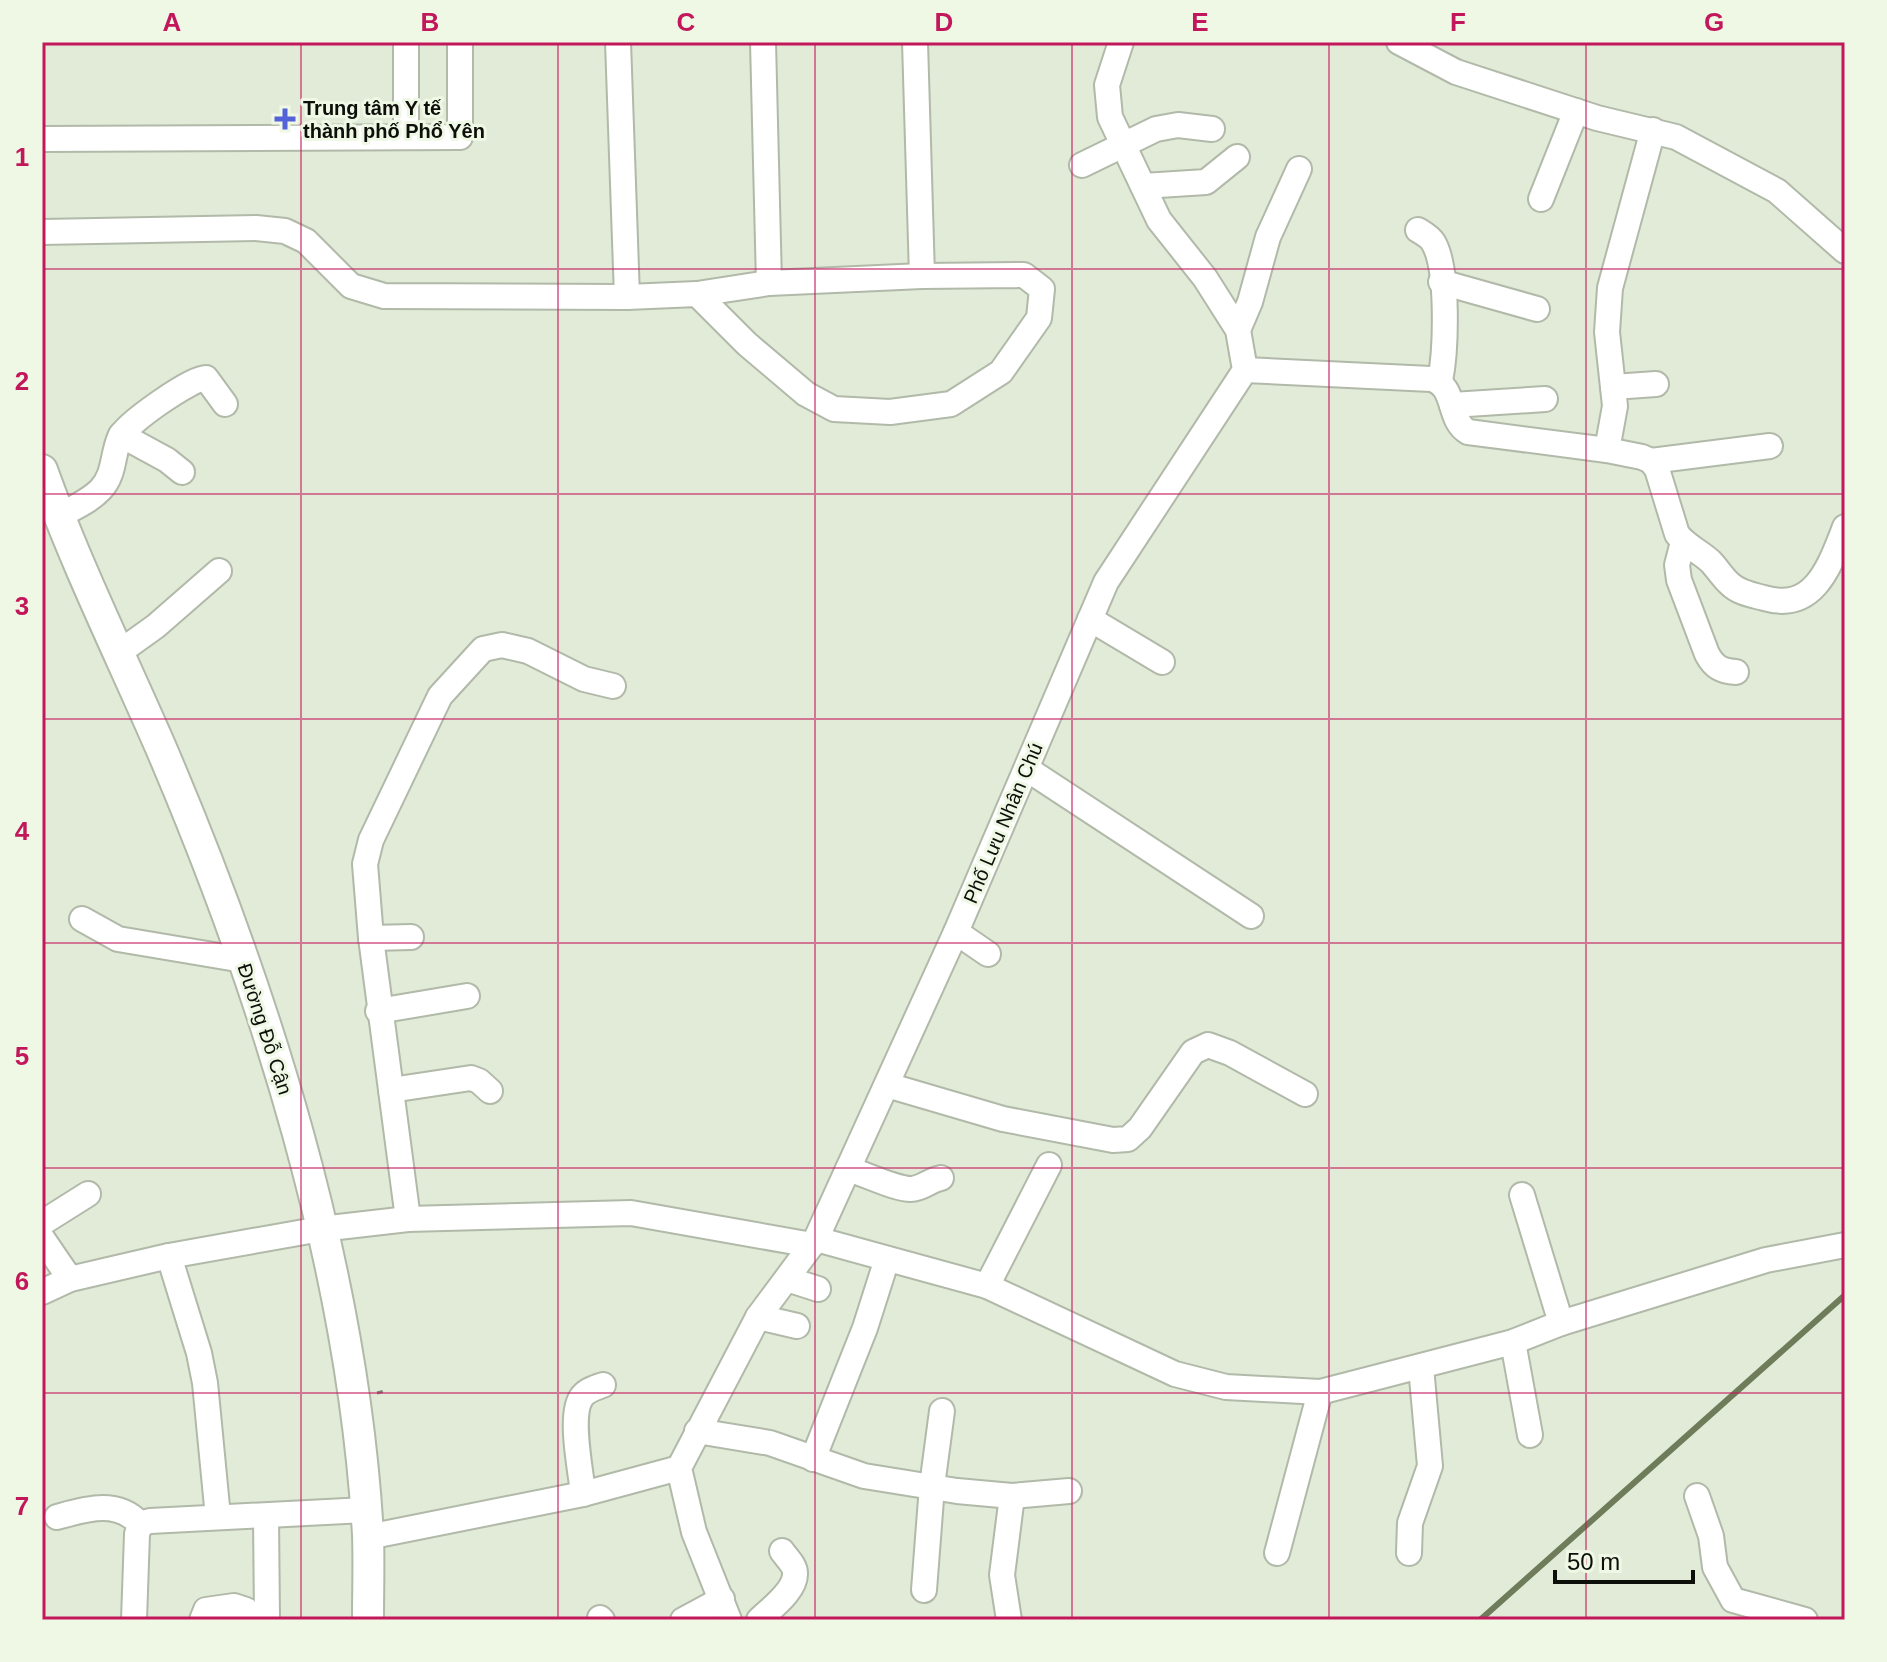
<svg xmlns="http://www.w3.org/2000/svg" width="1887" height="1662" font-family="Arial,sans-serif">
	<style>
		.lines { fill: none; stroke-linecap: round; stroke-linejoin: round }
		.stream { stroke: #6e7c5a; stroke-width: 6 }
		.minor-casing { stroke: #b1b9a8; stroke-width: 28 }
		.major-casing { stroke: #b1b9a8; stroke-width: 34 }
		.path { stroke: #7d8377; stroke-width: 3; stroke-dasharray: 6 6; stroke-linecap: butt }
		.minor { stroke: #fff; stroke-width: 24 }
		.major { stroke: #fff; stroke-width: 30 }
		.grid { fill: none; stroke: #c2185b; stroke-width: 2; stroke-opacity: 0.55 }
		.poi-dot { fill: #5362d9; stroke: #eff8e5; stroke-width: 3 }
		.labels { text-anchor: middle; stroke-width: 6; stroke-linejoin: round; paint-order: stroke }
		.poi-label { font-size: 20px; font-weight: bold; fill: #0d100a; stroke: #eff8e5; text-anchor: start }
		.street-label { font-size: 20px; fill: #0d100a; stroke: #eff8e5 }
		.neatline { fill: none; stroke: #c2185b; stroke-width: 3 }
		.grid-label { font-size: 26px; text-anchor: middle; font-weight: bold; fill: #c2185b }
	</style>
	<rect width="100%" height="100%" fill="#e2ead8"/>
	<g class="lines">
		<path class="stream" d="M 1480,1620 L 1845,1295"/>
		<g class="minor-casing">
			<g id="minor">
				<path d="M 406,42 L 406,137"/>
				<path d="M 618,42 L 627,297"/>
				<path d="M 763,42 L 769,283"/>
				<path d="M 915,42 L 922,276"/>
				<path d="M 1399,42 L 1456,72 L 1597,118 L 1676,137 L 1777,191 L 1845,251"/>
				<path d="M 42,139 L 460,137 L 460,42"/>
				<path d="M 1082,165 L 1156,129 L 1178,125 L 1212,129"/>
				<path d="M 1143,186 L 1206,182 L 1237,157"/>
				<path d="M 1541,199 L 1576,111"/>
				<path d="M 1418,230 C 1423,233 1430,237 1433,242 C 1449,268 1446,351 1440,381"/>
				<path d="M 42,232 L 256,228 L 285,231 L 306,241 L 351,286 L 384,296 L 627,297 L 697,294 L 769,283 L 922,276 L 1024,275 L 1042,289 L 1039,318 L 1001,372 L 951,404 L 890,412 L 834,409 L 806,394 L 747,344 L 697,294"/>
				<path d="M 1441,282 L 1537,309"/>
				<path d="M 1238,330 L 1250,302 L 1268,237 L 1299,169"/>
				<path d="M 1245,370 L 1431,379 C 1457,386 1447,420 1468,432 L 1607,450 L 1642,457 L 1651,461 L 1657,469 L 1677,534 C 1686,546 1699,551 1710,561 C 1717,568 1723,578 1730,584 C 1739,593 1753,595 1764,598 C 1815,613 1830,565 1845,527"/>
				<path d="M 1613,387 L 1656,384"/>
				<path d="M 1452,405 L 1545,399"/>
				<path d="M 121,435 L 167,460 L 182,472"/>
				<path d="M 1607,450 L 1615,406 L 1607,332 L 1610,288 L 1653,130"/>
				<path d="M 1651,461 L 1770,446"/>
				<path d="M 59,516 C 73,508 90,501 101,489 C 115,474 112,455 120,437 C 126,424 191,378 206,378 L 225,404"/>
				<path d="M 1683,542 L 1677,565 L 1679,580 L 1707,654 C 1714,667 1721,671 1736,672"/>
				<path d="M 1090,619 L 1162,662"/>
				<path d="M 117,654 L 156,626 L 219,571"/>
				<path d="M 1027,769 L 1251,916"/>
				<path d="M 82,919 L 118,939 L 243,960"/>
				<path d="M 956,932 L 988,954"/>
				<path d="M 371,938 L 411,937"/>
				<path d="M 378,1011 L 467,996"/>
				<path d="M 887,1085 L 1003,1119 L 1113,1140 L 1128,1139 L 1140,1128 L 1193,1052 L 1208,1045 L 1230,1053 L 1305,1094"/>
				<path d="M 391,1090 L 471,1078 L 479,1081 L 490,1091"/>
				<path d="M 848,1169 C 865,1174 895,1189 911,1189 C 922,1189 930,1180 941,1178"/>
				<path d="M 1522,1195 L 1561,1323"/>
				<path d="M 408,1219 L 371,938 L 365,864 L 371,840 L 440,696 L 483,649 L 502,645 L 528,651 L 584,679 L 613,686"/>
				<path d="M 42,1223 L 88,1194"/>
				<path d="M 42,1238 L 70,1279"/>
				<path d="M 816,1239 L 987,1286 L 1175,1374 L 1226,1387 L 1320,1392 L 1513,1342 L 1561,1323 L 1766,1260 L 1845,1245"/>
				<path d="M 169,1256 L 199,1353 L 205,1383 L 218,1517"/>
				<path d="M 787,1279 L 818,1289"/>
				<path d="M 987,1286 L 1049,1165"/>
				<path d="M 42,1292 L 70,1279 L 169,1256 L 321,1229 L 408,1219 L 631,1213 L 812,1245"/>
				<path d="M 758,1317 L 797,1326"/>
				<path d="M 1513,1342 L 1530,1435"/>
				<path d="M 697,1431 L 770,1443 L 864,1476 L 957,1491 L 1012,1496 L 1069,1491"/>
				<path d="M 813,1459 L 865,1328 L 887,1259"/>
				<path d="M 583,1494 C 581,1471 569,1417 581,1398 C 586,1390 595,1388 603,1385"/>
				<path d="M 1697,1496 L 1711,1536 L 1715,1567 L 1733,1600 L 1805,1620"/>
				<path d="M 266,1516 L 267,1620"/>
				<path d="M 57,1517 C 86,1509 117,1499 140,1524"/>
				<path d="M 140,1524 L 150,1521 L 365,1510"/>
				<path d="M 368,1537 L 583,1494 L 679,1468"/>
				<path d="M 1277,1553 L 1320,1392"/>
				<path d="M 1409,1553 L 1410,1523 L 1430,1466 L 1421,1367"/>
				<path d="M 924,1590 L 932,1486 L 942,1411"/>
				<path d="M 600,1618 L 602,1620"/>
				<path d="M 134,1620 L 137,1534 L 140,1524"/>
				<path d="M 202,1620 L 206,1610 L 234,1606 L 246,1610 L 248,1620"/>
				<path d="M 683,1620 L 722,1599"/>
				<path d="M 729,1620 L 694,1532 L 679,1468 L 758,1317 L 816,1239 L 956,932 L 1106,582 L 1245,370 L 1238,330 L 1205,278 L 1159,220 L 1110,117 L 1107,85 L 1121,42"/>
				<path d="M 759,1620 C 770,1609 796,1591 795,1573 C 795,1565 786,1557 782,1551"/>
				<path d="M 1009,1620 L 1002,1575 L 1012,1496"/>
			</g>
		</g>
		<g class="major-casing">
			<path id="major" d="M 42,470 C 76,565 121,656 161,748 C 265,991 353,1270 368,1535 C 369,1563 368,1592 368,1620"/>
		</g>
		<path class="path" d="M 377,1393 L 385,1391"/>
		<use href="#minor" class="minor"/>
		<use href="#major" class="major"/>
	</g>
	<path class="grid" d="M 301,42 L 301,1620M 558,42 L 558,1620M 815,42 L 815,1620M 1072,42 L 1072,1620M 1329,42 L 1329,1620M 1586,42 L 1586,1620M 42,269 L 1845,269M 42,494 L 1845,494M 42,719 L 1845,719M 42,943 L 1845,943M 42,1168 L 1845,1168M 42,1393 L 1845,1393"/>
	<path class="poi-dot" d="M281 107h8v8h8v8h-8v8h-8v-8h-8v-8h8z"/>
	<g class="labels">
		<g class="poi-label">
			<text x="303" y="115">Trung tâm Y tế<tspan x="303" dy="23">thành phố Phổ Yên</tspan></text>
		</g>
		<g class="street-label">
			<text transform="translate(1003 823) rotate(-67)" y="7">Phố Lưu Nhân Chú</text>
			<text transform="translate(265 1029) rotate(72)" y="7">Đường Đỗ Cận</text>
		</g>
	</g>
	<rect width="1887" height="1662" fill="none" stroke="#eff8e5" stroke-width="88"/>
	<path d="M1555 1570v12h138v-12" fill="none" stroke="#0d100a" stroke-width="4"/>
	<text x="1567" y="1570" font-size="24" fill="#0d100a" stroke="#eff8e5" stroke-width="6" paint-order="stroke">50 m</text>
	<rect x="44" y="44" width="1799" height="1574" class="neatline"/>
	<g class="grid-label">
		<text x="172" y="31">A</text>
		<text x="430" y="31">B</text>
		<text x="686" y="31">C</text>
		<text x="944" y="31">D</text>
		<text x="1200" y="31">E</text>
		<text x="1458" y="31">F</text>
		<text x="1714" y="31">G</text>
		<text x="22" y="166">1</text>
		<text x="22" y="390">2</text>
		<text x="22" y="615">3</text>
		<text x="22" y="840">4</text>
		<text x="22" y="1065">5</text>
		<text x="22" y="1290">6</text>
		<text x="22" y="1515">7</text>
	</g>
</svg>
